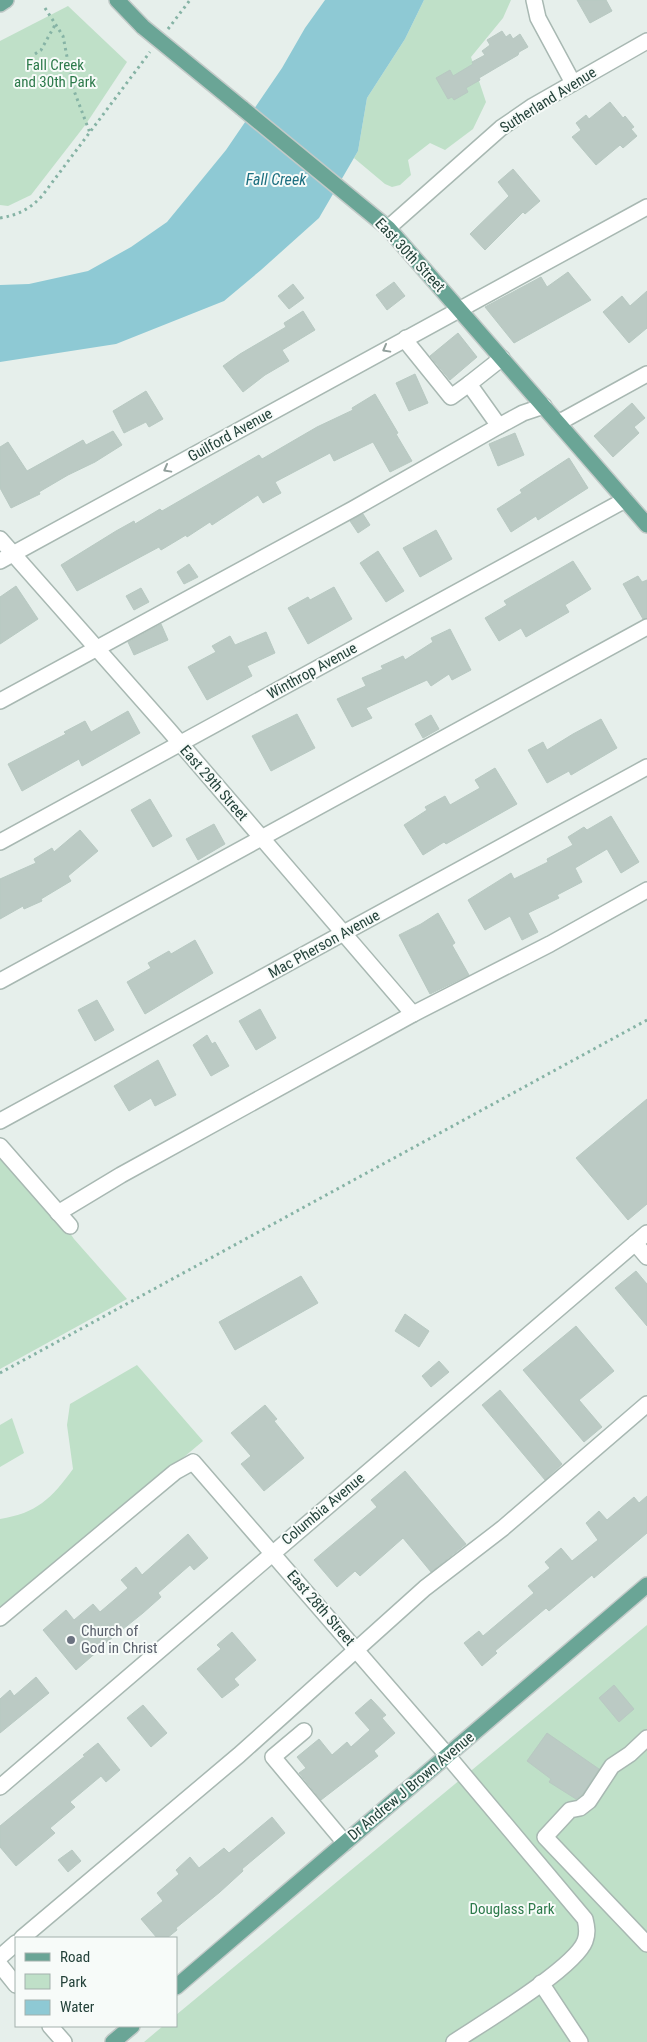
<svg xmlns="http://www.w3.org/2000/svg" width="647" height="2042" font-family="'Roboto Condensed',sans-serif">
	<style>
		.green { fill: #bfe0c8 }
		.water { fill: #8ec9d4 }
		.building { fill: #bbcac4; stroke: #b8c9c2 }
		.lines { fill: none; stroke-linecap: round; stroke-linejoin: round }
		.minor-casing { stroke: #a8b8b2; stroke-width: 18 }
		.major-casing { stroke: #c2cac8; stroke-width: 18 }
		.path { stroke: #86b3a5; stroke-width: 3; stroke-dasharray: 2.5 4; stroke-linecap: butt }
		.minor { stroke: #fff; stroke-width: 15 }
		.major { stroke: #6aa596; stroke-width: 15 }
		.major-bridge-casing { stroke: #c2cac8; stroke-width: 18; stroke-linecap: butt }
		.major-bridge { stroke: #6aa596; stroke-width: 15 }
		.oneway { stroke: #92a09c }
		.worship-dot { fill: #6b7280; stroke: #f7fbf9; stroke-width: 2 }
		.labels { text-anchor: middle; stroke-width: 4; stroke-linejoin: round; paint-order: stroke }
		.park-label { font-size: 15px; fill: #2d7a4b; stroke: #f7fbf9 }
		.street-label { font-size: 15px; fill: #24423a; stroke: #f7fbf9 }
		.worship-label { font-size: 15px; fill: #5b616d; stroke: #f7fbf9; text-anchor: start }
		.water-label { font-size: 16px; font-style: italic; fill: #1c6f80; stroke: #f7fbf9 }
	</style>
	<rect width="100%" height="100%" fill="#e6efeb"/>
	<g class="green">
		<path d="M 424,0 L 511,0 L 503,18 L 471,57 L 486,102 L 473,129 L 445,150 L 430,143 L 408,160 L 411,175 L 400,185 L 392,187 L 385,184 L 354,158 L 358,151 L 367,98 L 405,39 Z"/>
		<path d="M 68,6 L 127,62 L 86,124 L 31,195 L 8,206 L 0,205 L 0,41 Z"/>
		<path d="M 0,1155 L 61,1220 L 74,1239 L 127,1299 L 0,1369 Z"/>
		<path d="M 137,1365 L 203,1441 L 0,1612 L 0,1519 C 37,1513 51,1499 73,1469 L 67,1425 L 70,1404 Z"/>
		<path d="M 12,1418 L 24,1453 L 0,1467 L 0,1425 Z"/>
		<path d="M 647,1625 L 647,2042 L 144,2042 L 163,2026 L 176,2026 L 176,2015 Z"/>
	</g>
	<path class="water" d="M 325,0 L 424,0 L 405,39 L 367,98 L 358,151 L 319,218 L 261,270 L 224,301 L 116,344 L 0,362 L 0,285 L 29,284 L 88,271 L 131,247 L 167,222 L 226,150 L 282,68 L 305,28 Z"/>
	<g class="building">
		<path d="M 577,0 L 606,0 L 612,11 L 590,23 Z"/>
		<path d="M 502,31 L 506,37 L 510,34 L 513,39 L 520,34 L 528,47 L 519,52 L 518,55 L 479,78 L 480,80 L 466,88 L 468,92 L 454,100 L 452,97 L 448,99 L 436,78 L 450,70 L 453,76 L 473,64 L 472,62 L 485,55 L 482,51 L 490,45 L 487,40 Z"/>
		<path d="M 610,102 L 623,118 L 625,116 L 634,127 L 631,129 L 637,136 L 623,148 L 620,145 L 596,165 L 572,137 L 581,130 L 576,123 L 586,115 L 589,119 Z"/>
		<path d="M 513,169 L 540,201 L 525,214 L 523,212 L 485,250 L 470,234 L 509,196 L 498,182 Z"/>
		<path d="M 568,272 L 591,300 L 514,343 L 485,307 L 541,277 L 547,287 Z"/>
		<path d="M 394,282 L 405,296 L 387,310 L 376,295 Z"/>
		<path d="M 293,284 L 304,298 L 289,309 L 278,296 Z"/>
		<path d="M 647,291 L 647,328 L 629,343 L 603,312 L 622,296 L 630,306 Z"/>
		<path d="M 303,311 L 315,330 L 282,350 L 289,361 L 265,375 L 243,392 L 223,366 L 240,354 L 286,327 L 284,323 Z"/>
		<path d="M 458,333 L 477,357 L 450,380 L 430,356 Z"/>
		<path d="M 415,374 L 428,403 L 409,411 L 396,383 Z"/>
		<path d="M 146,391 L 163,419 L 149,427 L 146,422 L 124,433 L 113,411 Z"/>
		<path d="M 375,394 L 398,433 L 396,434 L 412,461 L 390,472 L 373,442 L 334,461 L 330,453 L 275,482 L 281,493 L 263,503 L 258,495 L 212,525 L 210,522 L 187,537 L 186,535 L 161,550 L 159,547 L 77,591 L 61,565 L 116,531 L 134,521 L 135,524 L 160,509 L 162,511 L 259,455 L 262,459 L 317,427 L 353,410 L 352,408 Z"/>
		<path d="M 632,403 L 645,418 L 634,427 L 639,433 L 613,457 L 594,436 Z"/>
		<path d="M 113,431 L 122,445 L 95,462 L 68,475 L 39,492 L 40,494 L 11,508 L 0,488 L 0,447 L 8,442 L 27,471 L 83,440 L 86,445 Z"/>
		<path d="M 515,433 L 524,455 L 498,466 L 489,444 Z"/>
		<path d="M 569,458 L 588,488 L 538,520 L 536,516 L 511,532 L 497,509 L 522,493 L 520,490 Z"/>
		<path d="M 363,514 L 370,525 L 358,533 L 350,521 Z"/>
		<path d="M 436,530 L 452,559 L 420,577 L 403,548 Z"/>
		<path d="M 378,551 L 404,591 L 386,602 L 360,563 Z"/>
		<path d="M 573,561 L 591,589 L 565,605 L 569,612 L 526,637 L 521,628 L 499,641 L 485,618 L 507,605 L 504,601 Z"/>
		<path d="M 189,564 L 198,577 L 184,584 L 177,572 Z"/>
		<path d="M 638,576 L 642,582 L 647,580 L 647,618 L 643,619 L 623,584 Z"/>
		<path d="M 16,586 L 38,619 L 0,644 L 0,597 Z"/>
		<path d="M 334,587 L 352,619 L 308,644 L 288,608 L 308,597 L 310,600 Z"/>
		<path d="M 141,588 L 149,602 L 134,610 L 126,596 Z"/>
		<path d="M 161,624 L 168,640 L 134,655 L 128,642 Z"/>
		<path d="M 450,629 L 471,670 L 452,680 L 449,674 L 431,686 L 427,680 L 366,708 L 372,718 L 352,727 L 337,699 L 366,686 L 362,678 L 383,669 L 381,666 L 403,656 L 405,660 L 433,642 L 431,638 Z"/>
		<path d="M 266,632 L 275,653 L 247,666 L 252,676 L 207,700 L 188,667 L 216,652 L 212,646 L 230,636 L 235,645 Z"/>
		<path d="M 128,711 L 140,733 L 82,766 L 79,759 L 22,791 L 8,764 L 66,734 L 64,732 L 85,721 L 91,732 Z"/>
		<path d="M 297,714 L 315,748 L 271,771 L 252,736 Z"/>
		<path d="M 431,715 L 439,729 L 423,738 L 415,724 Z"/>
		<path d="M 601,719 L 617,748 L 571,775 L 569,771 L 547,783 L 528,750 L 543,742 L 547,750 L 573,734 Z"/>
		<path d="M 495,768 L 517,804 L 446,844 L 444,842 L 423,855 L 404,825 L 427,810 L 425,807 L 445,796 L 450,805 L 480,788 L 475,780 Z"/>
		<path d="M 150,799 L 172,836 L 153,847 L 131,810 Z"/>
		<path d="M 611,816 L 639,862 L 621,873 L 607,849 L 575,868 L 582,882 L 557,895 L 559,898 L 528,913 L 538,932 L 522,940 L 510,916 L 485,930 L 468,900 L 511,873 L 514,879 L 548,862 L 547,859 L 573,845 L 568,837 L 584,827 L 587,830 Z"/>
		<path d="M 214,824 L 225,844 L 198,860 L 186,839 Z"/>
		<path d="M 80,830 L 98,851 L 68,876 L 71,881 L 41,899 L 42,901 L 24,909 L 23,906 L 0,919 L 0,879 L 36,863 L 34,859 L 52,848 L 54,852 Z"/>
		<path d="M 438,913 L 455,943 L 452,945 L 469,975 L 430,994 L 399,935 L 421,924 Z"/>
		<path d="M 195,940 L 213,973 L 145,1014 L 127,982 L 151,968 L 148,963 L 169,951 L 171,954 Z"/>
		<path d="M 97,1000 L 114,1030 L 95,1041 L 78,1010 Z"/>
		<path d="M 260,1009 L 276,1038 L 256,1050 L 239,1021 Z"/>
		<path d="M 207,1035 L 212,1044 L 215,1042 L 229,1066 L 211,1076 L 193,1045 Z"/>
		<path d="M 158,1060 L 176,1095 L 155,1106 L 151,1098 L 129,1111 L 114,1086 Z"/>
		<path d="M 647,1099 L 647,1204 L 628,1220 L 576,1158 Z"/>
		<path d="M 636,1271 L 647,1284 L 647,1326 L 615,1288 Z"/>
		<path d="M 301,1276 L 318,1303 L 235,1350 L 219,1322 Z"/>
		<path d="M 405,1314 L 429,1331 L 419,1347 L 395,1331 Z"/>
		<path d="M 576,1326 L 614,1371 L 579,1400 L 602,1427 L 584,1442 L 523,1370 Z"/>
		<path d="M 439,1361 L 449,1372 L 431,1387 L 422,1376 Z"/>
		<path d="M 500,1390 L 562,1464 L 545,1480 L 482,1405 Z"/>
		<path d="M 265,1405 L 277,1419 L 274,1421 L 304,1458 L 264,1491 L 241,1464 L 251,1456 L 231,1433 Z"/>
		<path d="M 405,1471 L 466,1544 L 431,1572 L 403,1538 L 360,1576 L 355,1571 L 337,1587 L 314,1560 L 377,1507 L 371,1500 Z"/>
		<path d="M 647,1496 L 647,1533 L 594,1578 L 592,1575 L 549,1611 L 546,1608 L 495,1651 L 497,1653 L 482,1666 L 464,1643 L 479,1631 L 483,1636 L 534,1593 L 528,1586 L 550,1568 L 545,1562 L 561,1548 L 572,1561 L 598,1540 L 586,1523 L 599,1511 L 607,1520 L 634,1497 L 639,1503 Z"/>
		<path d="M 188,1534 L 208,1558 L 194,1570 L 190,1565 L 158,1593 L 161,1597 L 143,1613 L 98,1649 L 99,1650 L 76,1670 L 43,1630 L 66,1610 L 74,1620 L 93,1604 L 100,1612 L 128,1588 L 121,1580 L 136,1567 L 142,1575 Z"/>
		<path d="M 232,1632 L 256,1660 L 234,1679 L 239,1685 L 222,1698 L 197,1669 L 221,1649 L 217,1645 Z"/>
		<path d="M 36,1677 L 49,1693 L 0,1733 L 0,1699 L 10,1690 L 14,1696 Z"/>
		<path d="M 614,1685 L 634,1709 L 619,1722 L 599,1698 Z"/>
		<path d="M 371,1699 L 386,1715 L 382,1718 L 395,1733 L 374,1751 L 378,1756 L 321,1800 L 299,1773 L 306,1768 L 297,1757 L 319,1739 L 332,1755 L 347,1742 L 351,1747 L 370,1730 L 355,1713 Z"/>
		<path d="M 143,1705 L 167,1733 L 151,1747 L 127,1718 Z"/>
		<path d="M 547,1733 L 599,1769 L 582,1795 L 576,1799 L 549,1782 L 551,1779 L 527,1761 Z"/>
		<path d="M 98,1743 L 120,1770 L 106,1782 L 101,1776 L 70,1802 L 75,1807 L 50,1828 L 55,1833 L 16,1866 L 0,1847 L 0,1826 L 85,1756 L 83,1755 Z"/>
		<path d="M 272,1817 L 285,1833 L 242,1869 L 243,1871 L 220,1892 L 176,1928 L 177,1930 L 167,1938 L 157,1938 L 141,1919 L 163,1901 L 157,1893 L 179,1874 L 176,1870 L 190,1857 L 199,1868 L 224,1848 L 229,1853 Z"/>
		<path d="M 72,1850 L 81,1861 L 68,1872 L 58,1860 Z"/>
	</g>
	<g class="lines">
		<g class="minor-casing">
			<g id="minor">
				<path d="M 534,0 L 538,18 L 573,83"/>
				<path d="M 388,228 L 501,128 L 533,106 L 647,41"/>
				<path d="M 406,338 L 409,345 L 451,397 L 469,384 L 499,426"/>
				<path d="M 469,384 L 502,358"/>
				<path d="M 558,423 L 647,374"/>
				<path d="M 0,539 L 168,729 L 413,1014"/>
				<path d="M 0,561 L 647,207"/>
				<path d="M 0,701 L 353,509 L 499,426 L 523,413 L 544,406"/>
				<path d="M 0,842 L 625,500"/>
				<path d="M 0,981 L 647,627"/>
				<path d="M 0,1121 L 647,767"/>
				<path d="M 0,1146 L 70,1226"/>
				<path d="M 58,1213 L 121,1175 L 413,1014 L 550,944 L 647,890"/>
				<path d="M 635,1243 L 647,1257"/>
				<path d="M 0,1618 L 175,1472 L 193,1462 L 447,1755 L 585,1919 C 587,1927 588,1933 585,1941 C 575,1968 481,2024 454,2042"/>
				<path d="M 304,1731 L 273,1757 L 345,1843"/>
				<path d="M 647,1738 L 630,1754 L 612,1766 L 589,1801 L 580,1808 L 570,1810 L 545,1837 L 647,1944"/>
				<path d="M 0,1787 L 647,1233"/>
				<path d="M 22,1938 L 239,1755 L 425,1588 L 503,1528 L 647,1404"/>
				<path d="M 0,1957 L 16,1943"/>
				<path d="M 0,1965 L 16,1985"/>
				<path d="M 541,1983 L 580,2042"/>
				<path d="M 50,2026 L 64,2042"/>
			</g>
		</g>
		<g class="major-casing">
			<g id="major">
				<path d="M 117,0 L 143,27"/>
				<path d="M 0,4 L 6,0"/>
				<path d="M 242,108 L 388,228 L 647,525"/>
				<path d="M 176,1987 L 647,1585"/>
				<path d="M 113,2042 L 132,2026"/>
			</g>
		</g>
		<g class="path">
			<path d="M 45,8 L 63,36 L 73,88 L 90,133"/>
			<path d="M 168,29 L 190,0"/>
			<path d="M 35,54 L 41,50 L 55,25"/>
			<path d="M 0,218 C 18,215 30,209 42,196 L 150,52"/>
			<path d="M 0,1373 L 647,1020"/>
		</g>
		<use href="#minor" class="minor"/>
		<use href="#major" class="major"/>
		<g class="major-bridge-casing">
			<path id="major-bridge" d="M 143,27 L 242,108"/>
		</g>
		<use href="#major-bridge" class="major-bridge"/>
	</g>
	<defs><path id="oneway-chevron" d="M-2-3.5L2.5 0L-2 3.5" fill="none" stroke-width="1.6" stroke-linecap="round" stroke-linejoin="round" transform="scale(1.25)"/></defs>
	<g class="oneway">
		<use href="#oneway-chevron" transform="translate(386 349) rotate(151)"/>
		<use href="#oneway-chevron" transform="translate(167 469) rotate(151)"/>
	</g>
	<circle class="worship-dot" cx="71" cy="1640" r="5"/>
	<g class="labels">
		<g class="park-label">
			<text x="55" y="70">Fall Creek<tspan x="55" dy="17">and 30th Park</tspan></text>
			<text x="512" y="1914">Douglass Park</text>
		</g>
		<g class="street-label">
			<text transform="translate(548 100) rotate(-32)" y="5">Sutherland Avenue</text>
			<text transform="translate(410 255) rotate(47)" y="5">East 30th Street</text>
			<text transform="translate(230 435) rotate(-29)" y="5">Guilford Avenue</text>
			<text transform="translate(312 671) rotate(-29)" y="5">Winthrop Avenue</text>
			<text transform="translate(214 783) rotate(49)" y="5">East 29th Street</text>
			<text transform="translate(324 944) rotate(-29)" y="5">Mac Pherson Avenue</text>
			<text transform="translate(323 1509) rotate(-40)" y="5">Columbia Avenue</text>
			<text transform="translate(321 1608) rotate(49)" y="5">East 28th Street</text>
			<text transform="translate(411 1786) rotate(-40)" y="5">Dr Andrew J Brown Avenue</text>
		</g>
		<g class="worship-label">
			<text x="81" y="1636">Church of<tspan x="81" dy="17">God in Christ</tspan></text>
		</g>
		<g class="water-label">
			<text x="276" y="185">Fall Creek</text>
		</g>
	</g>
	<rect x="15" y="1937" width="162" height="90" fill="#f7fbf9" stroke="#a3b1ad"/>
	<rect x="25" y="1953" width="25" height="8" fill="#6aa596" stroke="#a3b1ad"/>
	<text x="60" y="1962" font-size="15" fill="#24423a">Road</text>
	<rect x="25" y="1974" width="25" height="15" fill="#bfe0c8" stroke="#a3b1ad"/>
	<text x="60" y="1987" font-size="15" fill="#24423a">Park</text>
	<rect x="25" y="2000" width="25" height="15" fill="#8ec9d4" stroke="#a3b1ad"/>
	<text x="60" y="2012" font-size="15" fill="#24423a">Water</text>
</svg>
